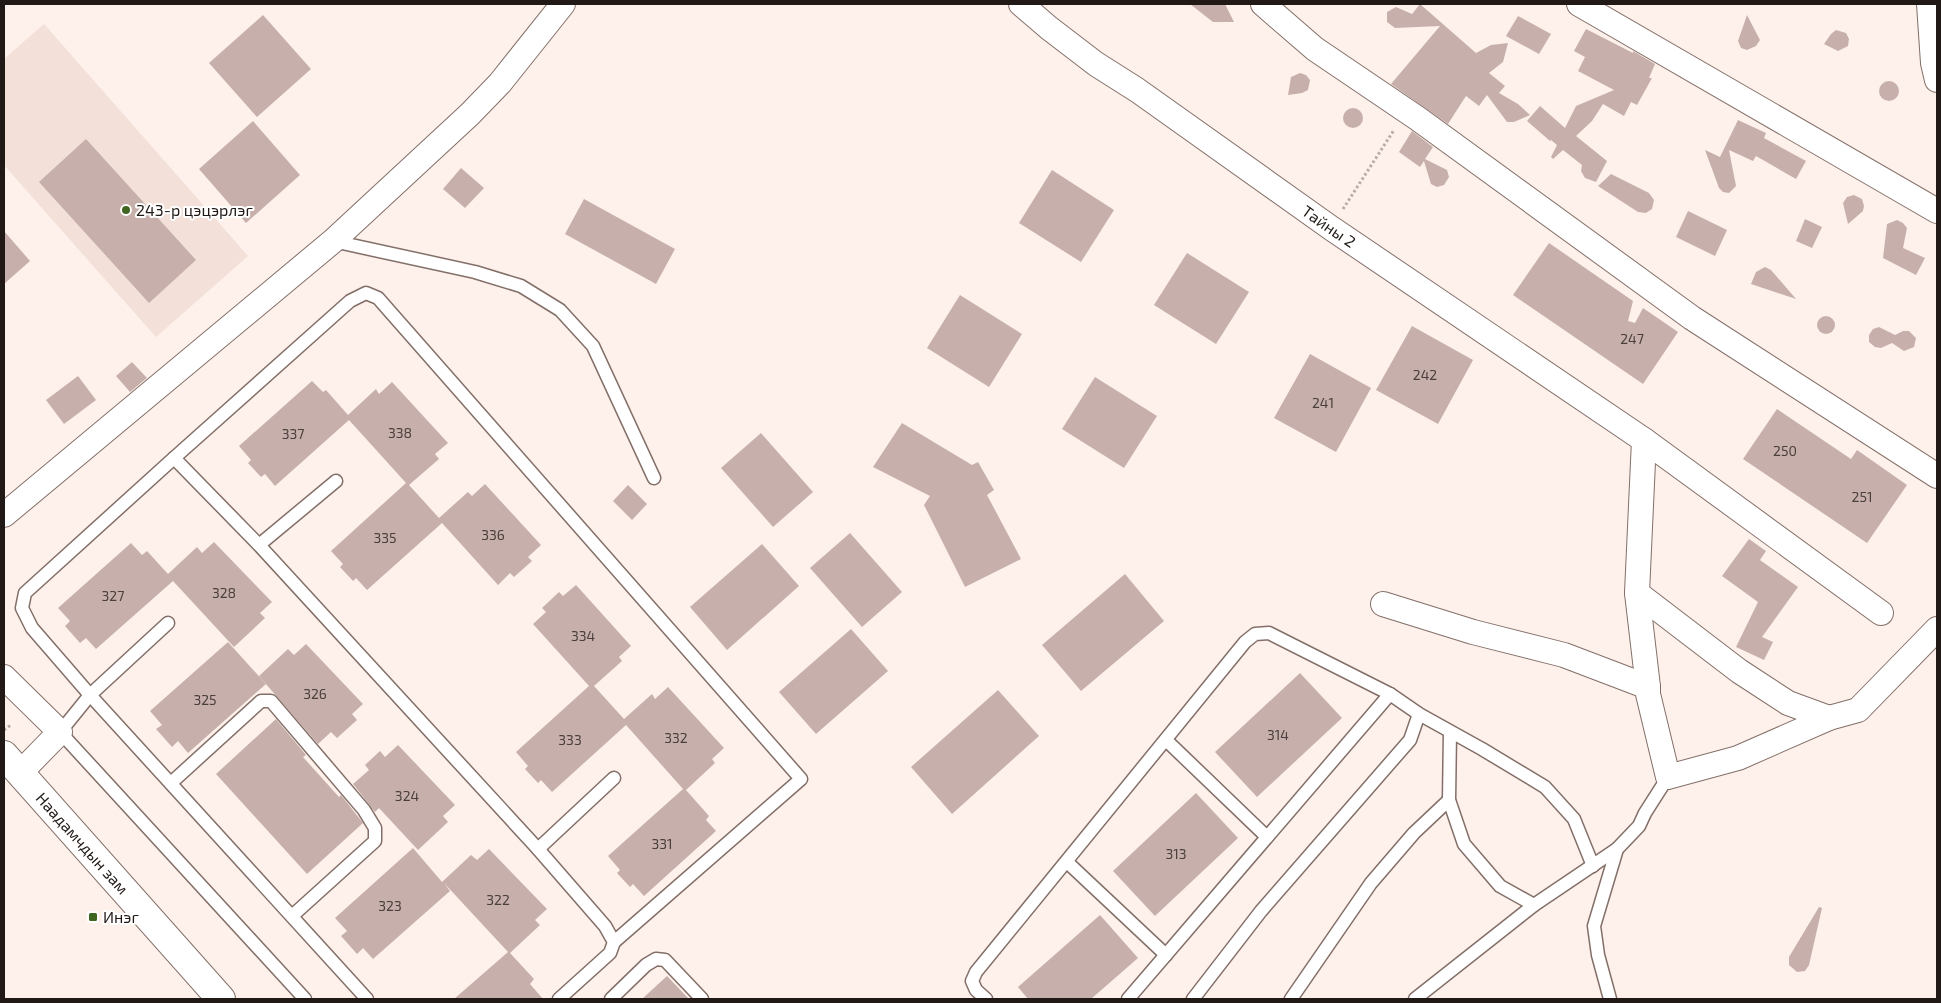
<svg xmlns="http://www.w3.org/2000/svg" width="1941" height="1003" font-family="'Exo 2',sans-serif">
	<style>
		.built { fill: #f2e0d9 }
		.building { fill: #c7b0ac }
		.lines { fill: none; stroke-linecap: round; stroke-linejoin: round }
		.service-casing { stroke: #836f68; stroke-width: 15 }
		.minor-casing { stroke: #836f68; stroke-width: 26 }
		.secondary-casing { stroke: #836f68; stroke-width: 30 }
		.path { stroke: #b8aca8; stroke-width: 3; stroke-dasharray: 2.5 2.5; stroke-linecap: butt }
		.service { stroke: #fff; stroke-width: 12 }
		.minor { stroke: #fff; stroke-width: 24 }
		.secondary { stroke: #fff; stroke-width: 28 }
		.poi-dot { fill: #3f6620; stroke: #fff; stroke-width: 2 }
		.labels { text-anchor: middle; stroke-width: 4; stroke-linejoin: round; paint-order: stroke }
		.number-label { font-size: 14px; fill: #4a3f3c }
		.poi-label { font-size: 16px; fill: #211916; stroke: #fff; text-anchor: start }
		.street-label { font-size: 16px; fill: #211916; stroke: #fff }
	</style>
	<rect width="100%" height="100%" fill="#fef0eb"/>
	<path class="built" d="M 44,24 L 248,256 L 156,337 L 4,165 L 4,59 Z"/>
	<g class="building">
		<path d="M 1190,4 L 1225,4 L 1234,22 L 1213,22 Z"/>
		<path d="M 1420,4 L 1476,53 L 1491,45 L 1508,43 L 1503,62 L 1489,73 L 1505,86 L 1499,93 L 1518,104 L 1530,115 L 1514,122 L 1507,122 L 1487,95 L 1479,106 L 1466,96 L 1448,124 L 1391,84 L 1440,26 L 1395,28 L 1387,22 L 1387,12 L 1396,7 L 1412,14 Z"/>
		<path d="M 263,15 L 311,69 L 257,117 L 209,63 Z"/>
		<path d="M 1747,15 L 1760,40 L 1756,46 L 1747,50 L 1741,48 L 1738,41 Z"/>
		<path d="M 1518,16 L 1551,34 L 1539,54 L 1506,36 Z"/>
		<path d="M 1586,29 L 1633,53 L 1633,51 L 1655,64 L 1649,78 L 1652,78 L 1637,105 L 1631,102 L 1624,116 L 1603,104 L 1592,121 L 1576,136 L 1607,161 L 1596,182 L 1585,178 L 1581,171 L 1582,165 L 1563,150 L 1553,159 L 1551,157 L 1557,145 L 1551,140 L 1550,141 L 1527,121 L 1540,106 L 1565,128 L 1576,106 L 1614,90 L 1578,71 L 1585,57 L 1574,51 Z"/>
		<path d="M 1836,30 L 1846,33 L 1849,39 L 1848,46 L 1838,51 L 1824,44 L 1831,34 Z"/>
		<path d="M 1300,73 L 1306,75 L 1310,80 L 1308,90 L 1302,93 L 1288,95 L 1291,77 Z"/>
		<circle cx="1889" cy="91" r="10"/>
		<circle cx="1353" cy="118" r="10"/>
		<path d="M 1738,120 L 1766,133 L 1764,138 L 1806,161 L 1796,179 L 1756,156 L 1753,161 L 1729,150 L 1736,186 L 1729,193 L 1723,192 L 1719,188 L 1705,150 L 1720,157 Z"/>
		<path d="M 253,121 L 300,175 L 246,223 L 199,169 Z"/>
		<path d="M 1412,131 L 1433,147 L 1425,159 L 1447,170 L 1449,177 L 1444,185 L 1437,187 L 1431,184 L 1424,161 L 1420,167 L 1399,152 Z"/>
		<path d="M 86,139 L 196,260 L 149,303 L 39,182 Z"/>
		<path d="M 461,168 L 484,188 L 465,208 L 443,189 Z"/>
		<path d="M 1052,170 L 1114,210 L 1081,262 L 1019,223 Z"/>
		<path d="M 1611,174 L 1649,193 L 1654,200 L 1652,209 L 1646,213 L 1638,212 L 1598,186 Z"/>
		<path d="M 1854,195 L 1862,199 L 1864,206 L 1863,211 L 1848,224 L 1843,203 L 1847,197 Z"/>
		<path d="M 584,199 L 675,249 L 656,284 L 565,234 Z"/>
		<path d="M 1688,211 L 1727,230 L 1715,256 L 1676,237 Z"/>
		<path d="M 1805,219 L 1822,227 L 1812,248 L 1796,241 Z"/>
		<path d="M 1897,220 L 1903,223 L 1907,228 L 1903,248 L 1925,258 L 1916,275 L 1883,258 L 1887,224 Z"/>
		<path d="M 4,231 L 30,261 L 4,284 Z"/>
		<path d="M 1549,243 L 1633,301 L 1628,321 L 1635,323 L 1643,308 L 1678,332 L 1643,384 L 1513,295 Z"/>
		<path d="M 1187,253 L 1249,292 L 1216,344 L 1154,305 Z"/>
		<path d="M 1765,267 L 1771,270 L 1796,299 L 1751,284 L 1756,272 Z"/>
		<path d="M 960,295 L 1022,334 L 989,387 L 927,348 Z"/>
		<circle cx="1826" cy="325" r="9"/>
		<path d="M 1412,326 L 1473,360 L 1438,424 L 1376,390 Z"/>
		<path d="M 1879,327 L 1895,335 L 1903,331 L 1909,331 L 1916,338 L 1914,347 L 1904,351 L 1892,343 L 1881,348 L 1875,347 L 1869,342 L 1869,335 L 1873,329 Z"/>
		<path d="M 1310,354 L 1371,388 L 1336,452 L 1274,418 Z"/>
		<path d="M 132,362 L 147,378 L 130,392 L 116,376 Z"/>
		<path d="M 78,376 L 96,400 L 64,424 L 46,400 Z"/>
		<path d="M 1095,377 L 1157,416 L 1124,468 L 1062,429 Z"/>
		<path d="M 312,381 L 323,392 L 326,390 L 348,415 L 376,389 L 379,394 L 392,382 L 448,443 L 435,454 L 439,459 L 409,485 L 439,518 L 468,492 L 472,496 L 485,484 L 541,545 L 528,557 L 532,561 L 514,577 L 510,573 L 498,585 L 442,523 L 367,590 L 356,578 L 353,581 L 340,567 L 343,564 L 331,551 L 406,483 L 349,420 L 275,486 L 265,474 L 261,477 L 248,463 L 251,460 L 239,446 Z"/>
		<path d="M 1777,409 L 1851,459 L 1857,450 L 1907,485 L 1867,543 L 1743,459 Z"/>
		<path d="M 902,423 L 972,465 L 978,462 L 994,490 L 987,495 L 1021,559 L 965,587 L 924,505 L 930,496 L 873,467 Z"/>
		<path d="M 761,433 L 813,492 L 773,527 L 721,468 Z"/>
		<path d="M 628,485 L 647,504 L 632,520 L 613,501 Z"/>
		<path d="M 850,533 L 902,592 L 862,627 L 810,568 Z"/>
		<path d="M 1749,539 L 1766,551 L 1760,560 L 1798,587 L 1762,637 L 1773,642 L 1764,660 L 1736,647 L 1758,602 L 1722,576 Z"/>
		<path d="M 214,542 L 272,602 L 260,613 L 265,618 L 234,647 L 173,581 L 96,649 L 86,638 L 80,643 L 65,626 L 70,621 L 58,608 L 131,543 L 142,555 L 147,551 L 168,574 L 197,547 L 202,553 Z"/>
		<path d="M 762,544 L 799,586 L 727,650 L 690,607 Z"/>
		<path d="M 1125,574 L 1164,621 L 1081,691 L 1042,645 Z"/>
		<path d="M 576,585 L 631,646 L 619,657 L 622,661 L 594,686 L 624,719 L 652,694 L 655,699 L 668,687 L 724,748 L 712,759 L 715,763 L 686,790 L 709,816 L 706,820 L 716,831 L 644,896 L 633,884 L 630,887 L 617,873 L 620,870 L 608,856 L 683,789 L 626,725 L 552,792 L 541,780 L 538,783 L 525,769 L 528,766 L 516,752 L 589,686 L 533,624 L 546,612 L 542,608 L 559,592 L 563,596 Z"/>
		<path d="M 851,629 L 888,671 L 816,734 L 779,692 Z"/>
		<path d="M 228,642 L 266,684 L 188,753 L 178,741 L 172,747 L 156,729 L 162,725 L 150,711 Z"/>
		<path d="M 306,644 L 363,704 L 352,714 L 357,720 L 337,738 L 331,732 L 318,744 L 259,676 L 288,649 L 294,655 Z"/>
		<path d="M 1300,673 L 1342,718 L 1257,797 L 1215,752 Z"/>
		<path d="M 998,690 L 1039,736 L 952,814 L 911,767 Z"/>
		<path d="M 276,719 L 306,755 L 303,757 L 339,797 L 341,795 L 363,823 L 307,874 L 216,774 Z"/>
		<path d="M 398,745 L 455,805 L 443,816 L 448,822 L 418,850 L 379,808 L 375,812 L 353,784 L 369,770 L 365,765 L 380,751 L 385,757 Z"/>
		<path d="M 1196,793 L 1238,838 L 1155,916 L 1113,871 Z"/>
		<path d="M 413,848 L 442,882 L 471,855 L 477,860 L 489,849 L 547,909 L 535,920 L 540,925 L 510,953 L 534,979 L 530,984 L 543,999 L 454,999 L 508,952 L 444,883 L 450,891 L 373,959 L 363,948 L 357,954 L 341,936 L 347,931 L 335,918 Z"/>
		<path d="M 1819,907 L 1822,908 L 1809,965 L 1805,971 L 1797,972 L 1789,965 L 1789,957 Z"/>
		<path d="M 1100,915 L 1138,958 L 1091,999 L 1028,999 L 1018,987 Z"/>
		<path d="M 667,976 L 689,999 L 642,999 Z"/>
	</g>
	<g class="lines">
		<g class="service-casing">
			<g id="service">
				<path d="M 333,241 L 475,272 L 521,286 L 560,310 L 593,346 L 654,478"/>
				<path d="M 174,458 L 350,301 L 366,293 L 378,298 L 801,779 L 614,942"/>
				<path d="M 259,545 L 336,481"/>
				<path d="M 168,623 L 90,695 L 32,628 L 22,608 L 25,593 L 174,458 L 259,545 L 538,849 L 605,926 L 614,942 L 610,953 L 559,999"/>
				<path d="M 1450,732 L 1449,800 L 1464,844 L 1500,886 L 1534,905"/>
				<path d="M 1166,740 L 1267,837"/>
				<path d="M 171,783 L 261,701 L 271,701 L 364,810 L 375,828 L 375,841 L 292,916"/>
				<path d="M 538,849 L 614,778"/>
				<path d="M 1067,862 L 1166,955"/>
				<path d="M 305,999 L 60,732 L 90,695 L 367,999"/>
				<path d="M 611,999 L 646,965 L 656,959 L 665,960 L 702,999"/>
				<path d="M 986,999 L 976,990 L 972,981 L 976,972 L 1245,642 L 1255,634 L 1269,633 L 1390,694 L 1419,714 L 1482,749 L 1545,787 L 1574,819 L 1593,866"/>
				<path d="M 1128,999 L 1390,694"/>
				<path d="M 1193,999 L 1261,911 L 1410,740 L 1419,714"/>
				<path d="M 1291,999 L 1371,883 L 1414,833 L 1449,800"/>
				<path d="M 1415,999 L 1534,905 L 1617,849"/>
				<path d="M 1610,999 L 1598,955 L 1594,926 L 1617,849 L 1639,826 L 1645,813 L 1668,777"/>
			</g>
		</g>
		<g class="minor-casing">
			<g id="minor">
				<path id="s1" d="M 1021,4 L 1049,28 L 1096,64 L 1137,90 L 1331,228 L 1644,440 L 1881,613"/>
				<path d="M 1263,4 L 1315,49 L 1417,118 L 1692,318 L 1937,476"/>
				<path d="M 1579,4 L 1937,211"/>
				<path d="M 1929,4 L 1933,63 L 1937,80"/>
				<path d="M 1644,440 L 1637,593 L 1648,687 L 1648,694 L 1668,777 L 1738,758 L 1829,718 L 1858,710 L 1937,629"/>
				<path d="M 4,515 L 333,241 L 470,114 L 500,83 L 563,4"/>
				<path d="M 1637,593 L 1739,671 L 1788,703 L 1829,718"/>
				<path d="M 1383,604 L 1473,632 L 1564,655 L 1648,687"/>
				<path d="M 4,677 L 60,732 L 20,773"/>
			</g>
		</g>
		<g class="secondary-casing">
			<g id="secondary">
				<path id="s2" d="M 4,755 L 221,999"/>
			</g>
		</g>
		<g class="path">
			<path d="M 1343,209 L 1394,130"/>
			<path d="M 4,730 L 11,725"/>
		</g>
		<use href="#service" class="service"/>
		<use href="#minor" class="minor"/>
		<use href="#secondary" class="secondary"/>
	</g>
	<g class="poi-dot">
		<circle cx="126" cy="210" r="5"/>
		<rect x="88" y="912" width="10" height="10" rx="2.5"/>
	</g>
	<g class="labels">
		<g class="number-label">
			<text x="1632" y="344">247</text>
			<text x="1425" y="380">242</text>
			<text x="1323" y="408">241</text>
			<text x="400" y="438">338</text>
			<text x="293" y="439">337</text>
			<text x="1785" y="456">250</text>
			<text x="1862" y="502">251</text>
			<text x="493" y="540">336</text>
			<text x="385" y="543">335</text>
			<text x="224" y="598">328</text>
			<text x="113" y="601">327</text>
			<text x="583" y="641">334</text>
			<text x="315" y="699">326</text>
			<text x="205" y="705">325</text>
			<text x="1278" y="740">314</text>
			<text x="676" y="743">332</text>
			<text x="570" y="745">333</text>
			<text x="407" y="801">324</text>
			<text x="662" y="849">331</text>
			<text x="1176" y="859">313</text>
			<text x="498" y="905">322</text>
			<text x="390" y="911">323</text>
		</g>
		<g class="poi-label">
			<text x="136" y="216">243-р цэцэрлэг</text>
			<text x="103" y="923">Инэг</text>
		</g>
		<g class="street-label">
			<text dy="6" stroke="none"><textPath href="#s1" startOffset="380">Тайны 2</textPath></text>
			<text dy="6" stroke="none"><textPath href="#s2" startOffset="118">Наадамчдын зам</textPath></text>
		</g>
	</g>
	<rect width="1941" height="1003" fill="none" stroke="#211916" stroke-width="10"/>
</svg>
